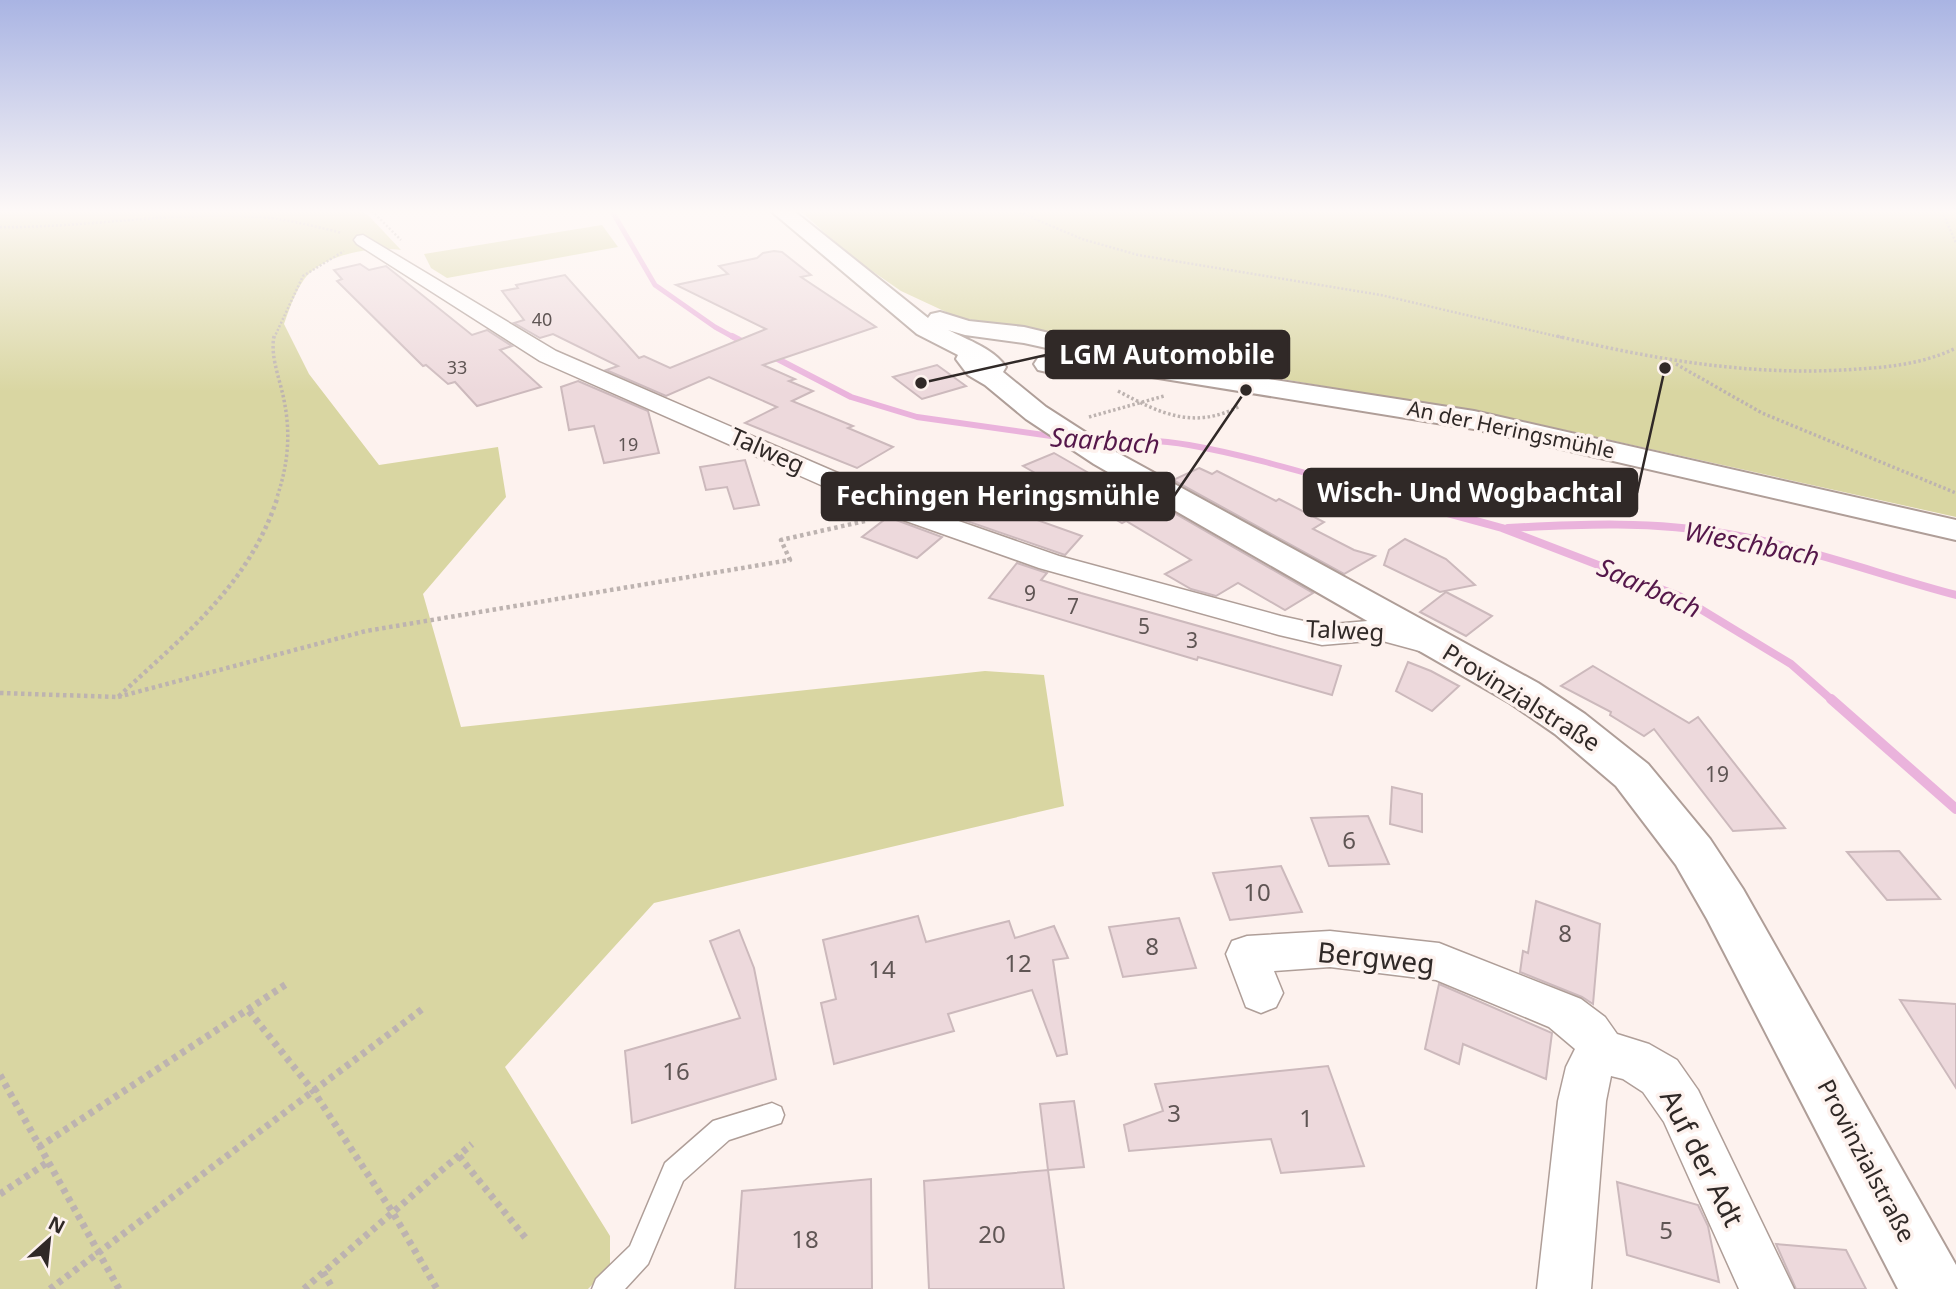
<svg xmlns="http://www.w3.org/2000/svg" width="1956" height="1289" font-family="'Noto Sans',sans-serif">
	<style>
		.green { fill: #d9d6a2 }
		.lines { fill: none; stroke-linecap: round; stroke-linejoin: round }
		.stream-far3 { stroke: #eab3dc; stroke-width: 5 }
		.stream-far2 { stroke: #eab3dc; stroke-width: 6 }
		.stream-far1 { stroke: #eab3dc; stroke-width: 8 }
		.stream { stroke: #eab3dc; stroke-width: 10 }
		.building { fill: #edd9dc; stroke: #ccb9bc; stroke-width: 2 }
		.service-casing { stroke: #af9e98; stroke-width: 3 }
		.minor-casing { stroke: #af9e98; stroke-width: 3 }
		.secondary-casing { stroke: #af9e98; stroke-width: 4 }
		.path-far3 { stroke: #bdb3b0; stroke-width: 2.5; stroke-dasharray: 2 2; stroke-linecap: butt }
		.path-far2 { stroke: #bdb3b0; stroke-width: 3.5; stroke-dasharray: 2.5 2.5; stroke-linecap: butt }
		.path-far1 { stroke: #bdb3b0; stroke-width: 4.5; stroke-dasharray: 3.5 3.5; stroke-linecap: butt }
		.path { stroke: #bdb3b0; stroke-width: 7; stroke-dasharray: 5 5; stroke-linecap: butt }
		.service { fill: #fff; fill-rule: evenodd }
		.minor { fill: #fff; fill-rule: evenodd }
		.secondary { fill: #fff; fill-rule: evenodd }
		.labels { text-anchor: middle; stroke-width: 7; stroke-linejoin: round; paint-order: stroke }
		.far-number-label { font-size: 18px; fill: #5f5554 }
		.far-street-label { font-size: 21px; fill: #302927; stroke: #fdf2ee }
		.number-label { font-size: 21px; fill: #5f5554 }
		.street-label { font-size: 24px; fill: #302927; stroke: #fdf2ee }
		.near-number-label { font-size: 24px; fill: #5f5554 }
		.water-label { font-size: 26px; font-style: italic; fill: #55174a; stroke: #fdf2ee }
		.near-street-label { font-size: 28px; fill: #302927; stroke: #fdf2ee }
		.leader { fill: none; stroke: #302927; stroke-width: 2.5 }
		.callout-dot { fill: #302927; stroke: #fdf2ee; stroke-width: 2.5 }
		.callout { fill: #302927; stroke: #302927; stroke-width: 2.5 }
		.callout-label { font-size: 26px; text-anchor: middle; font-weight: bold; fill: #fff }
	</style>
	<rect width="100%" height="100%" fill="#fdf2ee"/>
	<g class="green">
		<path d="M 0,211 L 361,211 L 369,216 L 401,250 C 375,246 333,253 312,271 C 298,282 290,308 284,324 L 309,374 L 379,465 L 498,447 L 506,497 L 423,594 L 461,727 L 985,671 L 1044,675 L 1064,806 L 654,903 L 505,1067 L 610,1236 L 610,1267 L 588,1289 L 0,1289 Z"/>
		<path d="M 801,211 L 1956,211 L 1956,517 L 1511,418 L 1229,370 L 1022,326 L 959,318 L 901,291 L 846,253 Z"/>
		<path d="M 602,225 L 618,247 L 447,278 L 431,268 L 424,254 Z"/>
	</g>
	<g class="lines">
		<path class="stream-far3" d="M 612,211 L 655,285 L 715,327 L 735,338"/>
		<g class="stream-far2">
			<path d="M 732,336 L 749,345"/>
			<path d="M 768,354 L 851,397 L 917,417 L 1065,438"/>
			<path d="M 1082,438 C 1118,439 1154,439 1189,445 C 1257,457 1324,479 1391,497"/>
		</g>
		<g class="stream-far1">
			<path d="M 1385,496 L 1502,528 L 1679,596 L 1791,664 L 1833,701"/>
			<path d="M 1508,528 C 1581,524 1655,521 1728,534 C 1805,547 1880,575 1956,595"/>
		</g>
		<path class="stream" d="M 1831,699 L 1956,809"/>
	</g>
	<g class="building">
		<path d="M 774,251 L 782,252 L 811,275 L 801,277 L 876,327 L 763,365 L 795,379 L 789,381 L 813,391 L 792,401 L 853,426 L 848,428 L 893,447 L 857,468 L 745,423 L 777,407 L 709,377 L 666,396 L 606,370 L 618,366 L 553,334 L 540,338 L 514,323 L 524,320 L 502,291 L 518,288 L 516,285 L 565,275 L 639,358 L 644,356 L 670,368 L 766,329 L 676,285 L 728,274 L 719,266 L 757,258 L 763,253 Z"/>
		<path d="M 360,264 L 369,270 L 386,266 L 472,335 L 487,330 L 512,346 L 500,350 L 541,387 L 477,406 L 455,382 L 448,384 L 426,365 L 423,366 L 337,281 L 342,279 L 334,270 Z"/>
		<path d="M 937,365 L 966,386 L 922,399 L 893,377 Z"/>
		<path d="M 578,381 L 648,411 L 659,453 L 604,463 L 594,426 L 569,430 L 561,387 Z"/>
		<path d="M 1054,453 L 1134,499 L 1143,495 L 1313,593 L 1285,610 L 1238,583 L 1216,596 L 1191,589 L 1165,574 L 1191,560 L 1126,521 L 1122,523 L 1023,466 Z"/>
		<path d="M 745,460 L 759,505 L 734,509 L 727,487 L 706,490 L 700,467 Z"/>
		<path d="M 1199,468 L 1212,474 L 1217,471 L 1276,501 L 1279,499 L 1324,522 L 1313,529 L 1354,550 L 1375,556 L 1344,574 L 1173,480 Z"/>
		<path d="M 935,481 L 967,495 L 1082,536 L 1065,555 L 909,501 Z"/>
		<path d="M 888,517 L 942,537 L 917,558 L 862,537 Z"/>
		<path d="M 1405,539 L 1446,559 L 1475,585 L 1440,592 L 1384,565 L 1389,550 Z"/>
		<path d="M 1017,563 L 1047,573 L 1041,580 L 1081,593 L 1341,666 L 1332,695 L 1198,657 L 1197,660 L 989,598 Z"/>
		<path d="M 1446,592 L 1492,616 L 1466,636 L 1420,612 Z"/>
		<path d="M 1408,662 L 1431,671 L 1459,686 L 1432,711 L 1396,691 Z"/>
		<path d="M 1593,666 L 1689,723 L 1698,717 L 1785,828 L 1733,831 L 1654,729 L 1644,736 L 1610,715 L 1611,712 L 1561,686 Z"/>
		<path d="M 1392,787 L 1422,794 L 1422,832 L 1390,824 Z"/>
		<path d="M 1368,816 L 1389,864 L 1329,866 L 1311,818 Z"/>
		<path d="M 1899,851 L 1940,899 L 1887,900 L 1847,852 Z"/>
		<path d="M 1281,866 L 1302,912 L 1230,920 L 1213,873 Z"/>
		<path d="M 1536,901 L 1600,924 L 1593,1004 L 1582,997 L 1520,972 L 1523,951 L 1528,953 Z"/>
		<path d="M 918,916 L 926,942 L 1009,921 L 1015,938 L 1054,926 L 1068,958 L 1053,960 L 1067,1054 L 1057,1056 L 1032,990 L 948,1014 L 954,1031 L 834,1064 L 821,1003 L 836,999 L 823,940 Z"/>
		<path d="M 1179,918 L 1196,968 L 1123,977 L 1109,927 Z"/>
		<path d="M 739,930 L 754,968 L 776,1079 L 632,1123 L 625,1051 L 740,1018 L 710,941 Z"/>
		<path d="M 1439,984 L 1552,1033 L 1546,1079 L 1463,1044 L 1459,1064 L 1425,1049 Z"/>
		<path d="M 1900,1000 L 1956,1004 L 1956,1088 Z"/>
		<path d="M 1328,1066 L 1364,1166 L 1281,1173 L 1271,1139 L 1129,1151 L 1124,1125 L 1163,1111 L 1155,1084 Z"/>
		<path d="M 1074,1101 L 1084,1167 L 1048,1170 L 1040,1104 Z"/>
		<path d="M 1048,1170 L 1064,1289 L 929,1289 L 924,1181 Z"/>
		<path d="M 871,1179 L 872,1289 L 735,1289 L 742,1191 Z"/>
		<path d="M 1617,1182 L 1698,1205 L 1708,1226 L 1719,1282 L 1627,1255 Z"/>
		<path d="M 1776,1244 L 1846,1250 L 1866,1289 L 1796,1289 Z"/>
	</g>
	<g class="lines">
		<g class="service-casing">
			<path id="service" d="M 772,1103 L 781,1107 L 784,1115 L 781,1123 L 729,1140 L 683,1181 L 648,1264 L 625,1289 L 592,1289 L 596,1279 L 630,1246 L 665,1163 L 713,1121 Z"/>
		</g>
		<g class="minor-casing">
			<g id="minor">
				<path d="M 363,235 L 556,351 L 907,503 L 1059,556 L 1281,616 L 1322,625 L 1379,620 L 1438,636 L 1443,643 L 1438,650 L 1427,653 L 1379,640 L 1322,645 L 1279,635 L 1039,568 L 889,515 L 540,361 L 357,244 L 354,240 L 357,236 Z"/>
				<path d="M 1330,931 L 1439,943 L 1454,949 L 1581,999 L 1605,1017 L 1617,1034 L 1649,1044 L 1677,1060 L 1698,1090 L 1794,1289 L 1739,1289 L 1664,1122 L 1643,1092 L 1623,1079 L 1611,1076 L 1606,1101 L 1591,1289 L 1537,1289 L 1558,1101 L 1566,1067 L 1575,1049 L 1549,1027 L 1436,980 L 1330,967 L 1274,971 L 1283,993 L 1276,1007 L 1261,1013 L 1246,1007 L 1226,954 L 1232,941 L 1247,936 Z"/>
			</g>
		</g>
		<g class="secondary-casing">
			<path id="secondary" d="M 771,211 L 794,211 L 928,318 L 931,314 L 940,312 L 969,321 L 1024,327 L 1099,345 L 1103,350 L 1097,356 L 1146,360 L 1474,411 L 1956,520 L 1956,540 L 1474,429 L 1146,376 L 1047,372 L 1038,370 L 1034,364 L 1038,358 L 1083,356 L 1024,343 L 965,335 L 948,330 C 968,340 994,349 1006,367 L 1003,372 L 1046,407 L 1116,452 L 1538,683 L 1585,714 L 1648,764 L 1710,839 L 1743,889 L 1956,1265 L 1956,1289 L 1898,1289 L 1707,919 L 1676,865 L 1616,786 L 1555,734 L 1510,703 L 1094,464 L 1026,419 L 985,385 L 968,375 L 956,359 L 958,355 L 917,334 Z"/>
		</g>
		<g class="path-far3">
			<path d="M 372,211 L 401,240"/>
			<path d="M 1016,211 L 1082,239 L 1138,255 L 1381,295 L 1564,338"/>
			<path d="M 1942,211 L 1956,243"/>
			<path d="M 0,227 C 86,228 172,211 258,217 C 287,219 314,226 342,233"/>
			<path d="M 274,338 L 303,276 L 344,251"/>
		</g>
		<g class="path-far2">
			<path d="M 274,336 C 270,357 280,379 284,400 C 291,434 288,465 277,497"/>
			<path d="M 1557,336 C 1656,360 1755,377 1858,369 C 1892,367 1925,363 1956,348"/>
			<path d="M 1676,364 L 1762,413 L 1956,493"/>
			<path d="M 1118,391 C 1161,414 1194,430 1240,406"/>
			<path d="M 1089,417 L 1164,396"/>
		</g>
		<g class="path-far1">
			<path d="M 0,693 L 118,697 C 184,635 249,586 278,496"/>
			<path d="M 118,697 L 366,631 L 790,560 L 781,540 L 865,521"/>
		</g>
		<g class="path">
			<path d="M 249,1011 L 314,1092 L 393,1213 L 437,1289"/>
			<path d="M 0,1075 L 119,1289"/>
			<path d="M 39,1147 L 288,983"/>
			<path d="M 459,1156 L 528,1241"/>
			<path d="M 0,1194 L 48,1162"/>
			<path d="M 323,1272 L 333,1289"/>
			<path d="M 50,1289 L 425,1007"/>
			<path d="M 304,1289 L 472,1144"/>
		</g>
		<use href="#service" class="service"/>
		<use href="#minor" class="minor"/>
		<use href="#secondary" class="secondary"/>
	</g>
	<linearGradient id="sky" x2="0" y2="1"><stop stop-color="#a9b4e3"/><stop offset="0.54" stop-color="#fef9f7"/><stop offset="1" stop-color="#fef9f7" stop-opacity="0"/></linearGradient>
	<rect width="1956" height="392" fill="url(#sky)"/>
	<g class="labels">
		<g class="far-number-label">
			<text x="542" y="326">40</text>
			<text x="457" y="374">33</text>
			<text x="628" y="451">19</text>
		</g>
		<g class="far-street-label">
			<text transform="translate(1511 430) rotate(12)" y="7">An der Heringsmühle</text>
		</g>
		<g class="number-label">
			<text x="1030" y="601">9</text>
			<text x="1073" y="614">7</text>
			<text x="1144" y="634">5</text>
			<text x="1192" y="648">3</text>
			<text x="1717" y="782">19</text>
		</g>
		<g class="street-label">
			<text transform="translate(767 451) rotate(24)" y="8">Talweg</text>
			<text transform="translate(1345 631) rotate(3)" y="8">Talweg</text>
			<text transform="translate(1521 698) rotate(32)" y="8">Provinzialstraße</text>
			<text transform="translate(1866 1161) rotate(62)" y="8">Provinzialstraße</text>
		</g>
		<g class="near-number-label">
			<text x="1349" y="849">6</text>
			<text x="1257" y="901">10</text>
			<text x="1565" y="942">8</text>
			<text x="1152" y="955">8</text>
			<text x="1018" y="972">12</text>
			<text x="882" y="978">14</text>
			<text x="676" y="1080">16</text>
			<text x="1174" y="1122">3</text>
			<text x="1306" y="1127">1</text>
			<text x="1666" y="1239">5</text>
			<text x="992" y="1243">20</text>
			<text x="805" y="1248">18</text>
		</g>
		<g class="water-label">
			<text transform="translate(1105 441) rotate(4)" y="9">Saarbach</text>
			<text transform="translate(1752 544) rotate(11)" y="9">Wieschbach</text>
			<text transform="translate(1649 588) rotate(24)" y="9">Saarbach</text>
		</g>
		<g class="near-street-label">
			<text transform="translate(1376 958) rotate(6)" y="10">Bergweg</text>
			<text transform="translate(1702 1158) rotate(63)" y="10">Auf der Adt</text>
		</g>
	</g>
	<path class="leader" d="M921 383L1046 355M1665 368L1637 493M1246 390L1174 496"/>
	<g class="callout-dot">
		<circle cx="921" cy="383" r="7"/>
		<circle cx="1665" cy="368" r="7"/>
		<circle cx="1246" cy="390" r="7"/>
	</g>
	<g class="callout">
		<rect x="1046" y="331" width="243" height="47" rx="7"/>
		<rect x="1304" y="469" width="333" height="47" rx="7"/>
		<rect x="822" y="473" width="352" height="47" rx="7"/>
	</g>
	<g class="callout-label">
		<text x="1167" y="364">LGM Automobile</text>
		<text x="1470" y="502">Wisch- Und Wogbachtal</text>
		<text x="998" y="505">Fechingen Heringsmühle</text>
	</g>
	<g transform="translate(49 1240) rotate(27)" stroke="#fdf2ee" stroke-width="5" paint-order="stroke">
	<path d="M0-5L12 26L0 18L-12 26Z" fill="#302927"/>
	<text y="-10" font-size="19" font-weight="bold" text-anchor="middle" fill="#302927">N</text>
	</g>
</svg>
